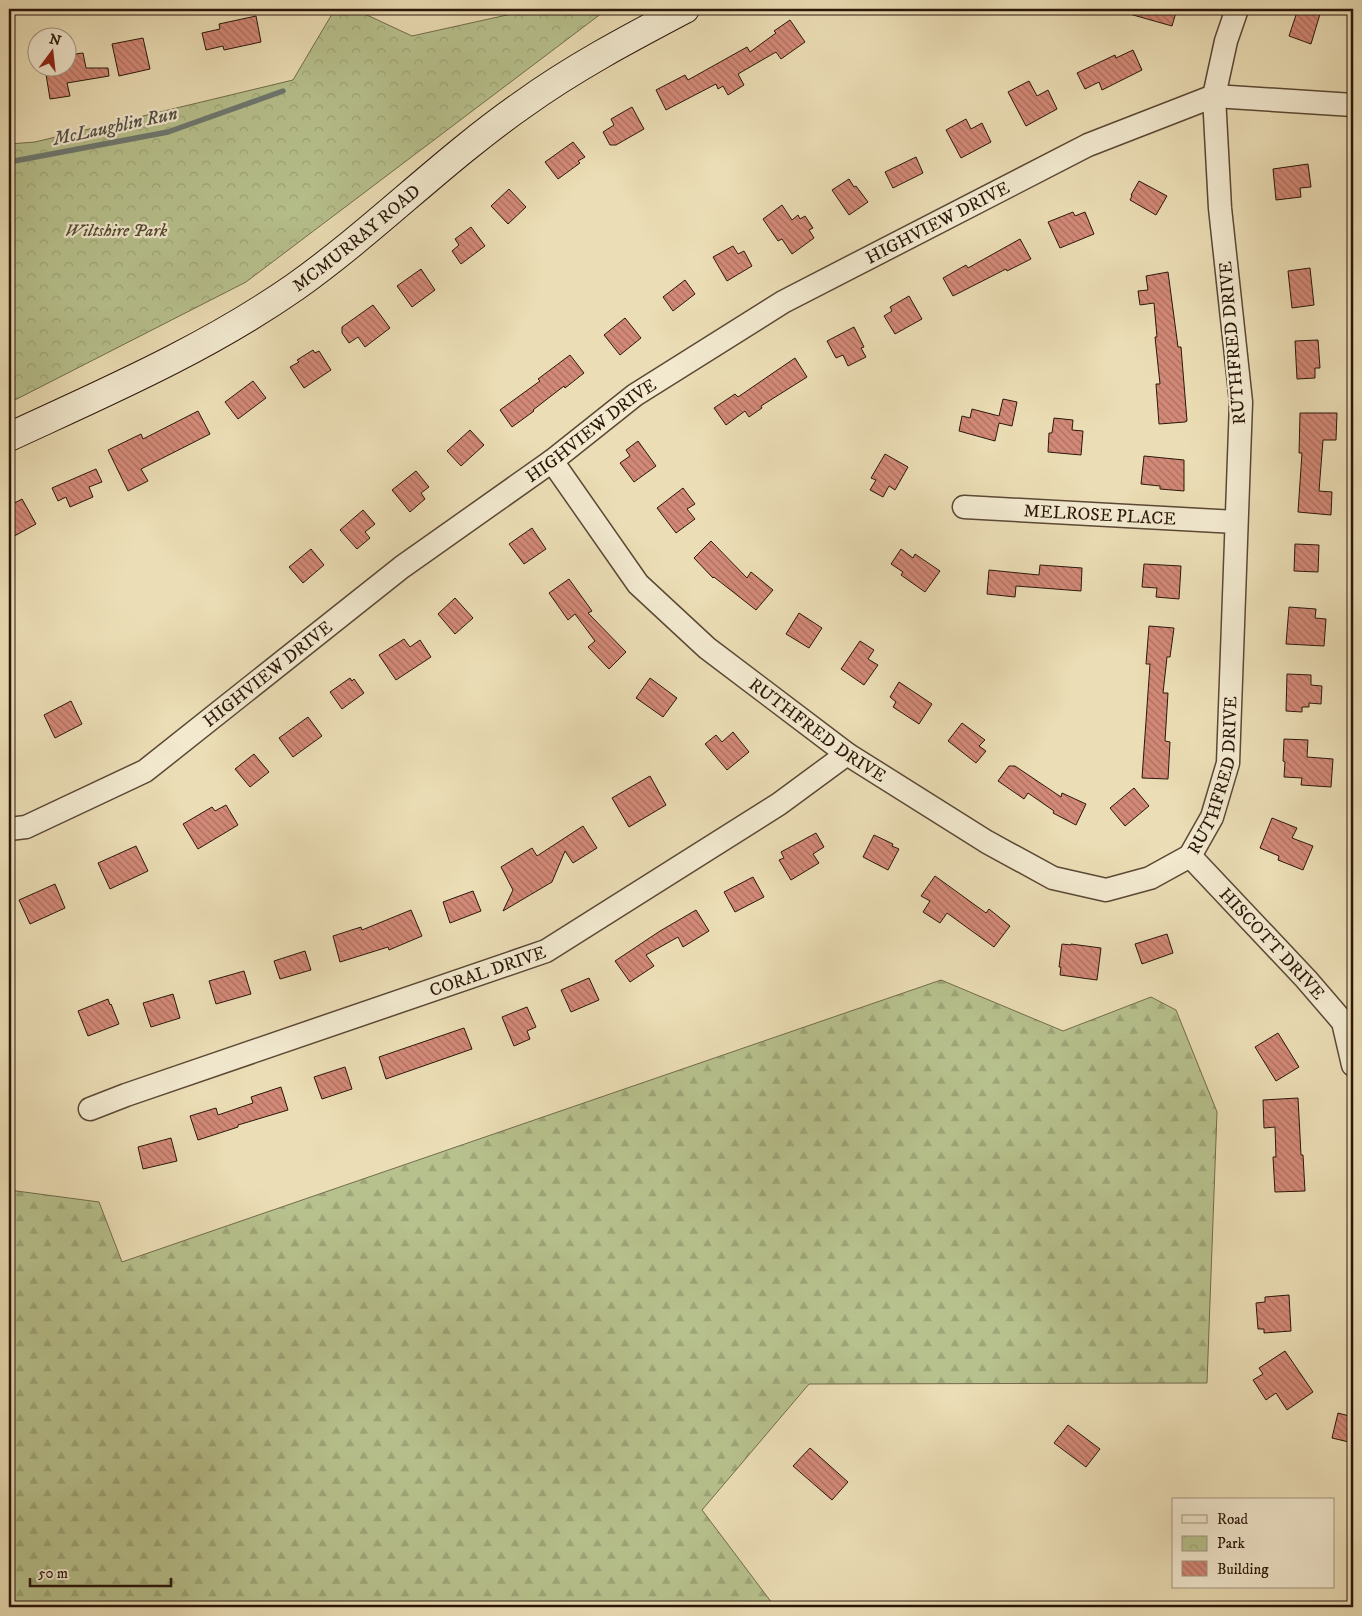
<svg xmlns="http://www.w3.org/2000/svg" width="1362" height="1616" font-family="'IM FELL DW Pica',serif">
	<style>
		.forest { fill: url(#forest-firs); stroke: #716c4c }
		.park { fill: url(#park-crowns); stroke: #716c4c }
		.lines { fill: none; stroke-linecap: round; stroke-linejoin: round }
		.stream { stroke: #6e7971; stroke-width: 5.5 }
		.building { fill: url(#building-back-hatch); stroke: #2b170a }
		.minor-casing { stroke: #5b4835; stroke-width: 25 }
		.secondary-casing { stroke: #2b170a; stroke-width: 30 }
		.minor { stroke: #f2e9cf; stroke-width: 22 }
		.secondary { stroke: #f2e9cf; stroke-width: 28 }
		.labels { text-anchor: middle; stroke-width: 4.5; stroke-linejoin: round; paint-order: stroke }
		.street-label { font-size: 18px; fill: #2b170a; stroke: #f2e9cf }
		.park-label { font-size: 18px; font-style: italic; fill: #554a31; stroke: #f2e9cf }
		.water-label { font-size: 19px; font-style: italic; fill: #525046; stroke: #f2e9cf }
	</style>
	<defs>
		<pattern id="forest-firs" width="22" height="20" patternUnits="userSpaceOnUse" patternTransform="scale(1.25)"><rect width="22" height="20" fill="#b7c18d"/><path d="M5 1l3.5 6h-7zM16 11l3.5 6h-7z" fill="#9ea578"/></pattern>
		<pattern id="park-crowns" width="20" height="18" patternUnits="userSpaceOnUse" patternTransform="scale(1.25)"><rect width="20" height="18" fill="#b7c18d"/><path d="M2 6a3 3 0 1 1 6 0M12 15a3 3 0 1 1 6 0" fill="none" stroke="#9ea578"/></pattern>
		<pattern id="building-back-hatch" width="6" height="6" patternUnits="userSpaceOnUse" patternTransform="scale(1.25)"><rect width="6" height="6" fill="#d38977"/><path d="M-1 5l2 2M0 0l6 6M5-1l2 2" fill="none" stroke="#ab6f60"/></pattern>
	</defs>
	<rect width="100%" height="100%" fill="#ebddb5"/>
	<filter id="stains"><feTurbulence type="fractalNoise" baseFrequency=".004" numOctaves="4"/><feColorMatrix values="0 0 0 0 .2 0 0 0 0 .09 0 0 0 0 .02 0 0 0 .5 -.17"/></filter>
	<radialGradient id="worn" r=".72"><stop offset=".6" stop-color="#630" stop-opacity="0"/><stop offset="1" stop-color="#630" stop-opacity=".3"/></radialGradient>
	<path class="forest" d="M 941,980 L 1063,1031 L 1151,997 L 1176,1010 L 1217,1112 L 1207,1383 L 809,1384 L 702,1510 L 775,1607 L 9,1607 L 9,1190 L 99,1202 L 122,1262 Z"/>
	<path class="park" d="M 335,9 L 354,9 L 412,36 L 534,9 L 598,9 L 602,13 L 246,282 L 9,403 L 9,144 L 35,142 L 293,80 Z"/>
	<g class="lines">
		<path class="stream" d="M 9,162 L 168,132 L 283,91"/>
	</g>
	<g class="building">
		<path d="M 1126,9 L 1177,9 L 1172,26 L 1126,13 Z"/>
		<path d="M 1298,9 L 1305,9 L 1320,14 L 1311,44 L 1289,36 Z"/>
		<path d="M 256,16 L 261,42 L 224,50 L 223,46 L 206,50 L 202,33 L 220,29 L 219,24 Z"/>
		<path d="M 790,20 L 805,42 L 781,59 L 776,52 L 738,74 L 744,85 L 728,95 L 723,86 L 718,89 L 716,84 L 666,110 L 656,90 L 685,75 L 688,80 L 747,47 L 750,52 L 776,33 L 774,31 Z"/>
		<path d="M 143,38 L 150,69 L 119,76 L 112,44 Z"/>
		<path d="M 1133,50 L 1142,70 L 1102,90 L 1099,82 L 1085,89 L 1077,73 L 1115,55 L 1116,58 Z"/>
		<path d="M 83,53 L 86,68 L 108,68 L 109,76 L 67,83 L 70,96 L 50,99 L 45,68 L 68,68 L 68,55 Z"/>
		<path d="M 1029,81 L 1037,96 L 1048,90 L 1057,109 L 1026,126 L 1008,92 Z"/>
		<path d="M 632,107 L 644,129 L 616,145 L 610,145 L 603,132 L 614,125 L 611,119 Z"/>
		<path d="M 966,119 L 971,129 L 982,123 L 991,142 L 961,158 L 946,130 Z"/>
		<path d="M 573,142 L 585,157 L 578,161 L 580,163 L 558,179 L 545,162 Z"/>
		<path d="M 916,157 L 923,173 L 893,188 L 885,172 Z"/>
		<path d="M 1308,164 L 1311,187 L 1300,188 L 1301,197 L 1276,200 L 1273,169 Z"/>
		<path d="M 849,179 L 854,187 L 856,186 L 868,202 L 849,215 L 832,190 Z"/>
		<path d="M 1139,181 L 1167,196 L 1156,215 L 1130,200 L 1132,196 L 1131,195 Z"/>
		<path d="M 509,189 L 526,207 L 508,224 L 491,206 Z"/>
		<path d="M 782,205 L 792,220 L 798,215 L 800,219 L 805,216 L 813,228 L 809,230 L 814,238 L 792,254 L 782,239 L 778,241 L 763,219 Z"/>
		<path d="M 1073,212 L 1075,216 L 1085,212 L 1094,234 L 1060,248 L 1048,222 Z"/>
		<path d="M 471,227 L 485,246 L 461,264 L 452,251 L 459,245 L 455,239 Z"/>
		<path d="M 1020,239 L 1031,259 L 1007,271 L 1006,269 L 953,296 L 943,278 L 966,265 L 968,268 Z"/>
		<path d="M 733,246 L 738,254 L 744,251 L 752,266 L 727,281 L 713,257 Z"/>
		<path d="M 1310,268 L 1314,305 L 1292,308 L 1288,271 Z"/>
		<path d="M 421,269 L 435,290 L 412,307 L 397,286 Z"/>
		<path d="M 1168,272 L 1178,347 L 1181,347 L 1187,421 L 1185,422 L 1159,424 L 1156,384 L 1160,384 L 1155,337 L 1157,337 L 1154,303 L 1140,305 L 1138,291 L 1148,290 L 1146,276 Z"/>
		<path d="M 685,280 L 695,294 L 673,311 L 663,297 Z"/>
		<path d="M 909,296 L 922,319 L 895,334 L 884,316 L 892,311 L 890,307 Z"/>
		<path d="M 373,305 L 390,328 L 365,347 L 358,337 L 349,343 L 342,333 L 342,327 Z"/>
		<path d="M 625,318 L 641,338 L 620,355 L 604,335 Z"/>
		<path d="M 854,327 L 864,347 L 861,348 L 866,357 L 848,366 L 843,355 L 836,358 L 827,341 Z"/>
		<path d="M 1318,340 L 1320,368 L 1315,368 L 1315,378 L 1297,379 L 1295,341 Z"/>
		<path d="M 313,350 L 315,353 L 319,351 L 331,370 L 304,388 L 290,367 L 299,362 L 297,360 Z"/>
		<path d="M 570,355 L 584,373 L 565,388 L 564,386 L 533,410 L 534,411 L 512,427 L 500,410 L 540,381 L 538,379 Z"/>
		<path d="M 795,358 L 807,377 L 761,406 L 762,408 L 749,417 L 745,411 L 726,425 L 714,408 L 735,394 L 738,397 Z"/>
		<path d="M 253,381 L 266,398 L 238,419 L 225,402 Z"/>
		<path d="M 1003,399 L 1017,402 L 1012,426 L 999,423 L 995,441 L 959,431 L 962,416 L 970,418 L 972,409 L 999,416 Z"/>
		<path d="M 198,411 L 210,434 L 141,469 L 148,481 L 128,491 L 108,450 L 141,434 L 143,439 Z"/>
		<path d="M 1300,413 L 1337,413 L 1336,440 L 1323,440 L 1319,491 L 1332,492 L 1331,515 L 1298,512 L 1302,453 L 1299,453 Z"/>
		<path d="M 1054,418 L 1073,420 L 1072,430 L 1083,431 L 1081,455 L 1048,452 L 1049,433 L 1052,433 Z"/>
		<path d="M 470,430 L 484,445 L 461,466 L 447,451 Z"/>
		<path d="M 638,441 L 656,466 L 634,482 L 620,463 L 630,456 L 626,450 Z"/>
		<path d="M 885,454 L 908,467 L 895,490 L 889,486 L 883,497 L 870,490 L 876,480 L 871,478 Z"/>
		<path d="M 1144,456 L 1184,460 L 1184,491 L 1160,489 L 1160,486 L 1141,484 Z"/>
		<path d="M 96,469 L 102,482 L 89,487 L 93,497 L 70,507 L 66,497 L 58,501 L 52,488 Z"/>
		<path d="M 416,471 L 429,487 L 421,493 L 425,499 L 410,512 L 392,490 Z"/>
		<path d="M 683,488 L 695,504 L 687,509 L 695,519 L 676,533 L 657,508 Z"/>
		<path d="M 22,499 L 36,524 L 9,539 L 9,506 Z"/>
		<path d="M 363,510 L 375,524 L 365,532 L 370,538 L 357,549 L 340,530 Z"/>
		<path d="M 532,528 L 546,549 L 524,564 L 509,544 Z"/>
		<path d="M 711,541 L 747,578 L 751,572 L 773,590 L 756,610 L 714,577 L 713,578 L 694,558 Z"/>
		<path d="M 1295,544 L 1319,545 L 1318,572 L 1294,571 Z"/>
		<path d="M 311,549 L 324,565 L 303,583 L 289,567 Z"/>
		<path d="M 901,549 L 913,558 L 915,554 L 940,571 L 925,592 L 901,575 L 903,572 L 891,564 Z"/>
		<path d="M 1144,564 L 1181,566 L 1179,599 L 1156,597 L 1157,588 L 1142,587 Z"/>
		<path d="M 1040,565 L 1082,568 L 1081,591 L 1016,586 L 1015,597 L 987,594 L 989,570 L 1039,575 Z"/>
		<path d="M 569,579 L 592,611 L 588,613 L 626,652 L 609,669 L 588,647 L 595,641 L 575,614 L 568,620 L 549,593 Z"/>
		<path d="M 455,598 L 473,618 L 455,634 L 438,614 Z"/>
		<path d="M 1289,607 L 1316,609 L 1315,618 L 1326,619 L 1324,646 L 1286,644 Z"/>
		<path d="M 799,613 L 822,628 L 809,648 L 786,634 Z"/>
		<path d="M 1149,626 L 1174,628 L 1170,657 L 1167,657 L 1163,693 L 1168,693 L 1165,741 L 1170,742 L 1168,779 L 1142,778 L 1150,664 L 1146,664 Z"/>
		<path d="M 404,639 L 410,647 L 420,640 L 431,657 L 396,680 L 379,655 Z"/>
		<path d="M 860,641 L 874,650 L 868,659 L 878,665 L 864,685 L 841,669 Z"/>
		<path d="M 1287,674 L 1311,675 L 1311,685 L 1322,686 L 1321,704 L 1309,703 L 1309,707 L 1302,707 L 1302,712 L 1286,711 Z"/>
		<path d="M 350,678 L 352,681 L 354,679 L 364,693 L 342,709 L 330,692 Z"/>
		<path d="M 650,678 L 677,698 L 663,717 L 636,698 Z"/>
		<path d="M 899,682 L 932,704 L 919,724 L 893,707 L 896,702 L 890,697 Z"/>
		<path d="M 71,701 L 82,724 L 55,738 L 44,715 Z"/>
		<path d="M 308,717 L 322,736 L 293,757 L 279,738 Z"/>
		<path d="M 962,723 L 985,740 L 979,746 L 986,751 L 976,763 L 948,741 Z"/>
		<path d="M 733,732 L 749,752 L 727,770 L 705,744 L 716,735 L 722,742 Z"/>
		<path d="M 1284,739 L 1308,740 L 1307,757 L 1333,759 L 1331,787 L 1301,785 L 1302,778 L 1284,777 L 1285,762 L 1283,761 Z"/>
		<path d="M 254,754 L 269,772 L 250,787 L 235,769 Z"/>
		<path d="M 1009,766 L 1015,766 L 1061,797 L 1062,793 L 1086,804 L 1076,825 L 1053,813 L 1054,811 L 1028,793 L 1024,799 L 998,781 Z"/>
		<path d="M 650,776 L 666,805 L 629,827 L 612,798 Z"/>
		<path d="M 1134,788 L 1149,806 L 1125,826 L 1110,808 Z"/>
		<path d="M 226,805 L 238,825 L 198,849 L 183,824 L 212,807 L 215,811 Z"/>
		<path d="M 1272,818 L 1297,828 L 1292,838 L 1313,846 L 1303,870 L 1278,860 L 1279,856 L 1260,848 Z"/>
		<path d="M 583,826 L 597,848 L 573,863 L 565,851 L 552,882 L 503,911 L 513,890 L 501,867 L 532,848 L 537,856 Z"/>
		<path d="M 816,833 L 824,847 L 813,854 L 819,863 L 791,880 L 779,860 L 784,858 L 781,852 Z"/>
		<path d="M 874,835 L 893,844 L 892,846 L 899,849 L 888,870 L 863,857 Z"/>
		<path d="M 136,846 L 148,871 L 110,889 L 98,863 Z"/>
		<path d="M 935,876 L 986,913 L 989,909 L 1010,926 L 994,947 L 947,913 L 940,923 L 923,912 L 930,901 L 921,896 Z"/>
		<path d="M 753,877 L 764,897 L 735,912 L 724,892 Z"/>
		<path d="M 55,884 L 65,908 L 30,924 L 19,900 Z"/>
		<path d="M 473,891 L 481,911 L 450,923 L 443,902 Z"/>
		<path d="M 411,910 L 422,936 L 389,950 L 388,947 L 340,962 L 333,936 L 361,927 L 362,930 Z"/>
		<path d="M 696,910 L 709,931 L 683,947 L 678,937 L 646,955 L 654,966 L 630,982 L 615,961 L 660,931 Z"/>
		<path d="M 1167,934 L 1173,953 L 1142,964 L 1135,944 Z"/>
		<path d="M 1062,944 L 1071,945 L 1071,944 L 1101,948 L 1097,980 L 1060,975 L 1061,967 L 1059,967 Z"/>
		<path d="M 305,951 L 311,970 L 280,979 L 274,961 Z"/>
		<path d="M 244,971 L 251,994 L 216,1004 L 209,981 Z"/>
		<path d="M 589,978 L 599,1000 L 571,1012 L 561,990 Z"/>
		<path d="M 173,994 L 180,1018 L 151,1027 L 143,1003 Z"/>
		<path d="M 108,999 L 110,1005 L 111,1004 L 119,1024 L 88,1036 L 78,1011 Z"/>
		<path d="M 527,1007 L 536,1027 L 527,1031 L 530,1039 L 514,1046 L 502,1017 Z"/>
		<path d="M 464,1028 L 472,1049 L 386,1079 L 379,1057 Z"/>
		<path d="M 1278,1033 L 1299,1067 L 1276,1081 L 1255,1047 Z"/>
		<path d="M 345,1067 L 352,1089 L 322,1099 L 314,1077 Z"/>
		<path d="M 281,1087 L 288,1110 L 238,1125 L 238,1127 L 198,1140 L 190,1116 L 216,1108 L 218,1115 L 253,1103 L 251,1097 Z"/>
		<path d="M 1298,1098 L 1301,1155 L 1303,1155 L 1305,1191 L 1275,1192 L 1273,1157 L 1276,1157 L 1275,1127 L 1264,1128 L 1263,1100 Z"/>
		<path d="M 171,1138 L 177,1161 L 143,1169 L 138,1147 Z"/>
		<path d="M 1289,1295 L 1291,1331 L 1264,1333 L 1264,1329 L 1258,1329 L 1256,1303 L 1265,1302 L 1265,1297 Z"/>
		<path d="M 1285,1351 L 1313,1392 L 1287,1410 L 1276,1393 L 1266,1400 L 1253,1380 L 1263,1374 L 1259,1368 Z"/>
		<path d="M 1338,1413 L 1353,1417 L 1353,1443 L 1332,1438 Z"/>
		<path d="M 1068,1425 L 1100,1449 L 1086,1467 L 1054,1443 Z"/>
		<path d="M 810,1448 L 848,1482 L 832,1500 L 793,1466 Z"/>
	</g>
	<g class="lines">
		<g class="minor-casing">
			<g id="minor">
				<path id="s1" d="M 552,461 L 638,584 L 707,648 L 847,754 L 987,842 L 1053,878 L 1106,890 L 1150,878 L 1190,856 L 1212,817 L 1228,763 L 1241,402 L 1220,208 L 1214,96 L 1226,41 L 1237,9"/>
				<path id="s2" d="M 964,507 L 1236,522"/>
				<path id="s3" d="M 9,829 L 26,827 L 145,771 L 402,567 L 552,461 L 635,395 L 783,302 L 1088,145 L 1214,96 L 1353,105"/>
				<path id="s4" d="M 1190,856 L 1306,979 L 1343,1022 L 1353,1065"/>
				<path id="s5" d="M 90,1109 L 126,1095 L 546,951 L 779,804 L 847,754"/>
			</g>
		</g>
		<g class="secondary-casing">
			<g id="secondary">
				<path id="s6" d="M 9,437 C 106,392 206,349 295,287 C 374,231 442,161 522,105 C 573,68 630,38 685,9"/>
			</g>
		</g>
		<use href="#minor" class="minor"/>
		<use href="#secondary" class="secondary"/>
	</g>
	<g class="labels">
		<g class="street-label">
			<text dy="6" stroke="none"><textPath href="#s3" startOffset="1115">HIGHVIEW DRIVE</textPath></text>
			<text dy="6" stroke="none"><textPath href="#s6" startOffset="402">MCMURRAY ROAD</textPath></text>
			<text transform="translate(1232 343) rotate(-95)" y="6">RUTHFRED DRIVE</text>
			<text dy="6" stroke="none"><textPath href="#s3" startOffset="710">HIGHVIEW DRIVE</textPath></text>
			<text dy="6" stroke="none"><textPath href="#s2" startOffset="136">MELROSE PLACE</textPath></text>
			<text dy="6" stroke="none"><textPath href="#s3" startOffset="305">HIGHVIEW DRIVE</textPath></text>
			<text dy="6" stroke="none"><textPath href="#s1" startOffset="382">RUTHFRED DRIVE</textPath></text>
			<text dy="6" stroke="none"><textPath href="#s1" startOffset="892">RUTHFRED DRIVE</textPath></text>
			<text dy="6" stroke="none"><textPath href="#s4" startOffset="120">HISCOTT DRIVE</textPath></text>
			<text dy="6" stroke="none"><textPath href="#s5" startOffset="421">CORAL DRIVE</textPath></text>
		</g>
		<g class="park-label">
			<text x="116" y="236">Wiltshire Park</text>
		</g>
		<g class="water-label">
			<text transform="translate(115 125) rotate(-12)" y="7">McLaughlin Run</text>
		</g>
	</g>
	<rect width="1362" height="1616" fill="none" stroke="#ebddb5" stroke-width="30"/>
	<rect x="10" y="10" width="1342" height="1596" fill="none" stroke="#2b170a" stroke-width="2.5"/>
	<rect x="15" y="15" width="1332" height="1586" fill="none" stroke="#2b170a"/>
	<rect x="1172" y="1498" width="162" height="90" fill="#f2e9cf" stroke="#a29580"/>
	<rect x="1182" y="1515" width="25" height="8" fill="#f2e9cf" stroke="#a29580"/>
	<text x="1217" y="1524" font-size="15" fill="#2b170a">Road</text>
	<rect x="1182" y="1536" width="25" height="15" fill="url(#park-crowns)" stroke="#a29580"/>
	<text x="1217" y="1548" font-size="15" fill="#2b170a">Park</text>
	<rect x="1182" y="1561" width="25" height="15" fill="url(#building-back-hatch)" stroke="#a29580"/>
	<text x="1217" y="1574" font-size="15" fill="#2b170a">Building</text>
	<g transform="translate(52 52) rotate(15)"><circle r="24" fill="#f2e9cf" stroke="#a29580"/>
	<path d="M0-4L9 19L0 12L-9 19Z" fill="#8f2418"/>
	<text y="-8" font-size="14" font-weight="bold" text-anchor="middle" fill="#2b170a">N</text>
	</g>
	<path d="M30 1578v8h141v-8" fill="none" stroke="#2b170a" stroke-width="2.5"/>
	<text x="38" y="1578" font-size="15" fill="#2b170a" stroke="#f2e9cf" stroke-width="4" paint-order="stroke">50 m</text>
	<rect width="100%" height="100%" filter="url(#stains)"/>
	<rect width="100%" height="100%" fill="url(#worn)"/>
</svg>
